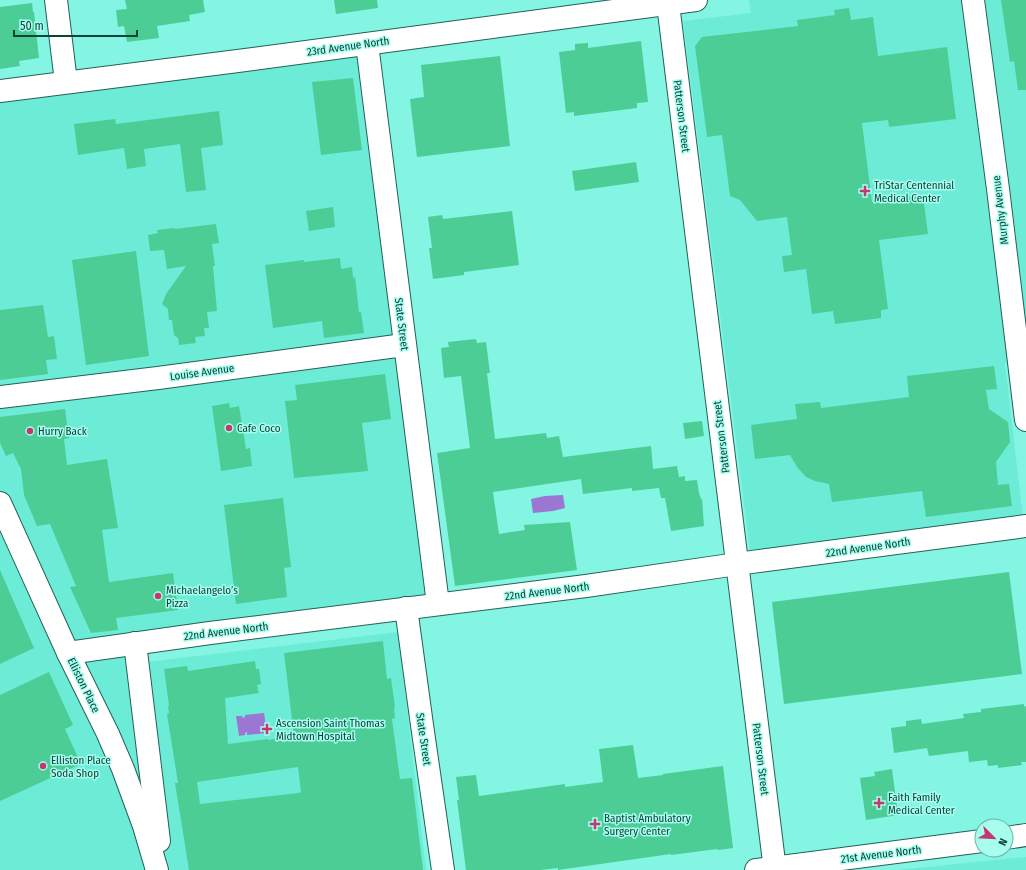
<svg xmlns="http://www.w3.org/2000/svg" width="1026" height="870" font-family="'Fira Sans Condensed',sans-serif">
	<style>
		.built { fill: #6cecd7 }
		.water { fill: #9c76d3 }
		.building { fill: #4ccd95; fill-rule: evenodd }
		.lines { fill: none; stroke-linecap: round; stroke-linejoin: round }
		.minor-casing { stroke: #236158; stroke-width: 24 }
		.major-casing { stroke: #236158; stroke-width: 24 }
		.minor { stroke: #fff; stroke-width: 22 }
		.major { stroke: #fff; stroke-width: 22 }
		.poi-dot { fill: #c3386e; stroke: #a7feee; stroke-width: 1.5 }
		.labels { text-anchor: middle; stroke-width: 3; stroke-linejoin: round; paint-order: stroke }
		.street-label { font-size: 11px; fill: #0e423a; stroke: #a7feee }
		.poi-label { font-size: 11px; fill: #0e423a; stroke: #a7feee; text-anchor: start }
	</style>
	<rect width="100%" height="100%" fill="#83f5e2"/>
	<g class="built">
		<path d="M 749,0 L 1026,0 L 1026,360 L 1005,363 L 1023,518 L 750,551 L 683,21 L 751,13 Z"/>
		<path d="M 359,45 L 438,604 L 135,643 L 138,663 L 398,632 L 426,870 L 170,870 L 157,820 L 162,870 L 0,870 L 0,90 Z"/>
		<path d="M 1026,857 L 1026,870 L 897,870 Z"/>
	</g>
	<g class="water">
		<path d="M 563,495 L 565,508 L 553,511 L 533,513 L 531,499 L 545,496 Z"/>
		<path d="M 264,713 L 267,733 L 247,735 L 247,732 L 245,733 L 245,735 L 239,736 L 236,716 L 242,716 L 243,718 L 245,717 L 245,715 Z"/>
	</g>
	<g class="building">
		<path d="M 125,0 L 203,0 L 205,12 L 189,15 L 190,21 L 157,26 L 159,38 L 127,42 L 124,26 L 118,27 L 116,10 L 127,9 Z"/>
		<path d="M 334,0 L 377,0 L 378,8 L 336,14 Z"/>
		<path d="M 1001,0 L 1026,0 L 1026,90 L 1018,90 L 1014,61 L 1010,62 Z"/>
		<path d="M 32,3 L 33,12 L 34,12 L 39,58 L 19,61 L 20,66 L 0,69 L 0,7 Z"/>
		<path d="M 849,8 L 851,20 L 873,17 L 878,56 L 947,47 L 956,119 L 889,127 L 888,120 L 862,123 L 872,202 L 923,195 L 928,234 L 879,240 L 888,309 L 881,310 L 881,318 L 835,324 L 833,311 L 812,314 L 806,269 L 784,272 L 782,256 L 792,255 L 787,217 L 757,221 L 740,200 L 730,196 L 722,135 L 707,137 L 695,46 L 702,37 L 798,26 L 797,20 L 835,15 L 834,10 Z"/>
		<path d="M 641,41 L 648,102 L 637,103 L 637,108 L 574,116 L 574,112 L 566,113 L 559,52 L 575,50 L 575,44 L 588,43 L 588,48 Z"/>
		<path d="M 500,56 L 510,146 L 417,157 L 410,99 L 424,97 L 421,65 Z"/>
		<path d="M 353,78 L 362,150 L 321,155 L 312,82 Z"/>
		<path d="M 219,111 L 223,145 L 201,148 L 206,190 L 186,192 L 180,144 L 144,149 L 146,166 L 127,169 L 124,148 L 78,155 L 74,124 L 115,119 L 116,124 Z"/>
		<path d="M 636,162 L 639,182 L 575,191 L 572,171 Z"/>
		<path d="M 333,207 L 335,227 L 309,231 L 306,211 Z"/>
		<path d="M 512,211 L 519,265 L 464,272 L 464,275 L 433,279 L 429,248 L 432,248 L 428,217 L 442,215 L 443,219 Z"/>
		<path d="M 216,224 L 219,243 L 212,244 L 215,266 L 213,266 L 217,311 L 207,312 L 209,328 L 204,328 L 205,336 L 195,337 L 196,343 L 179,345 L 178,338 L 174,335 L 172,320 L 169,320 L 168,309 L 162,304 L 166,294 L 186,266 L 167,269 L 164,250 L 150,251 L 148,235 L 158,233 L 157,230 L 175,228 L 175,229 Z"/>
		<path d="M 136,251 L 149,356 L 86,365 L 72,260 Z"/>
		<path d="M 340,258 L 341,269 L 352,267 L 353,278 L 355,277 L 359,312 L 361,312 L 364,333 L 324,338 L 322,321 L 273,328 L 265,265 L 304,260 L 304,262 Z"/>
		<path d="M 43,305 L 48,337 L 54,336 L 57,359 L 46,360 L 48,374 L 0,380 L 0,310 Z"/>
		<path d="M 476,339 L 477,343 L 486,342 L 490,373 L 487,373 L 495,439 L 546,433 L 547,438 L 559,436 L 563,457 L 651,446 L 653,469 L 677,466 L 679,477 L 685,476 L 685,481 L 697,480 L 699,493 L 701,499 L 702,499 L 704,526 L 671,531 L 665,498 L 661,498 L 659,488 L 632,491 L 632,488 L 583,494 L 581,479 L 493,492 L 499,534 L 525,530 L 524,525 L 570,522 L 577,570 L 455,586 L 437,453 L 470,448 L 461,376 L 444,378 L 441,348 L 449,347 L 448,342 Z"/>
		<path d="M 994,366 L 997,389 L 986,390 L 989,409 L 1008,422 L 1010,442 L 996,462 L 998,485 L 1009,484 L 1012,506 L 926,517 L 922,491 L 832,502 L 829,484 L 815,481 L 806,477 L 797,467 L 790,455 L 755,459 L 751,425 L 797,419 L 795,404 L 820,402 L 821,408 L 909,397 L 907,376 Z"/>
		<path d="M 385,374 L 391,419 L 362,423 L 368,471 L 294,478 L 285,401 L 297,400 L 295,385 Z"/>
		<path d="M 229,403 L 230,408 L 239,406 L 246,449 L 250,448 L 252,466 L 221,471 L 212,406 Z"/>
		<path d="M 65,409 L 69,438 L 64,439 L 67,465 L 107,459 L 118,528 L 102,530 L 109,582 L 173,573 L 178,610 L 116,618 L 118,630 L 91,633 L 70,587 L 76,586 L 50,524 L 37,526 L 24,495 L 21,469 L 13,453 L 6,456 L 0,443 L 0,417 Z"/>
		<path d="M 702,421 L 704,436 L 685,439 L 683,423 Z"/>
		<path d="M 283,498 L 291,567 L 284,568 L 287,597 L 236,604 L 224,505 Z"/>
		<path d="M 0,570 L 34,648 L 0,664 Z"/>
		<path d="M 1009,572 L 1022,674 L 784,704 L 772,602 Z"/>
		<path d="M 383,641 L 387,679 L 391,678 L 395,707 L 394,707 L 395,718 L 392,719 L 400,779 L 412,778 L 423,870 L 189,870 L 175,783 L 178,783 L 167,714 L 169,713 L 168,706 L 169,705 L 164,669 L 187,666 L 188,671 L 255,661 L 256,669 L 259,669 L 261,684 L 257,685 L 259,693 L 225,698 L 228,744 L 268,739 L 268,740 L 294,736 L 284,653 ZM 298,767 L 301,792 L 298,793 L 200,804 L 197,782 Z"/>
		<path d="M 49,672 L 73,725 L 65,729 L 81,764 L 0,801 L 0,695 Z"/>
		<path d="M 1024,704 L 1024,707 L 1026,706 L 1026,762 L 1021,762 L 1022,765 L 998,768 L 998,765 L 988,766 L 987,760 L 969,762 L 968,751 L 929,756 L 927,748 L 894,753 L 891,728 L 906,726 L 906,721 L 921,719 L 922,724 L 964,718 L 963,714 L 981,712 L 981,709 Z"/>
		<path d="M 633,745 L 638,778 L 663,775 L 663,774 L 723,766 L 733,848 L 718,850 L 717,849 L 671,855 L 671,854 L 558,870 L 558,868 L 540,870 L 466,870 L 457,800 L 459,800 L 456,777 L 476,775 L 479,796 L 565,784 L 565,787 L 603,782 L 599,749 Z"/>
		<path d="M 892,769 L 898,815 L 866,820 L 860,778 L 875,776 L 874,772 Z"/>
	</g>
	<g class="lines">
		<g class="minor-casing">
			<g id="minor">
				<path d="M 56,0 L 66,82"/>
				<path d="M 973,0 L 998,189 L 1026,420"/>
				<path d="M 668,4 L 775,870"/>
				<path d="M 367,44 L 438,604"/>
				<path d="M 0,91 L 230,62 L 696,0"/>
				<path d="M 0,397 L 158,378 L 404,345"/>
				<path d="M 406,608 L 422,725 L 443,870"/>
				<path d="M 68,653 L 210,633 L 586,586 L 737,564 L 1026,526"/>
			</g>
		</g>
		<g class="major-casing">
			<g id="major">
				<path d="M 0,503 L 68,653 L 108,734 L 123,769 L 144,826 L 157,870"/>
				<path d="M 135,643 L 159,841"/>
				<path d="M 1006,838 L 1026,835"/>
				<path d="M 756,870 L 982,841"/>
			</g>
		</g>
		<use href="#minor" class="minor"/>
		<use href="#major" class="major"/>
	</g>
	<g class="poi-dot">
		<path d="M863 185h4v4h4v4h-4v4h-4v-4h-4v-4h4z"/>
		<circle cx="229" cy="428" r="4"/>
		<circle cx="30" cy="431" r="4"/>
		<circle cx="158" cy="596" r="4"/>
		<path d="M265 723h4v4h4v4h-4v4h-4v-4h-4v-4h4z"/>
		<circle cx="43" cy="766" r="4"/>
		<path d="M877 797h4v4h4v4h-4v4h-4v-4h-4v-4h4z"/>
		<path d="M593 818h4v4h4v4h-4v4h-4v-4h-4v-4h4z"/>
	</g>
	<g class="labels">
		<g class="street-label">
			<text transform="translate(348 46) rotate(-8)" y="4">23rd Avenue North</text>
			<text transform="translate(682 116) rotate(83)" y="4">Patterson Street</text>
			<text transform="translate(1000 210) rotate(-97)" y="4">Murphy Avenue</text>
			<text transform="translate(402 324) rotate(83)" y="4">State Street</text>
			<text transform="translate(202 372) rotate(-8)" y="4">Louise Avenue</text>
			<text transform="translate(721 437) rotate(-97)" y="4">Patterson Street</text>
			<text transform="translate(868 547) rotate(-8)" y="4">22nd Avenue North</text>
			<text transform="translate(547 591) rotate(-7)" y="4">22nd Avenue North</text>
			<text transform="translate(226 631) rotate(-7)" y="4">22nd Avenue North</text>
			<text transform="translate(84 685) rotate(64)" y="4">Elliston Place</text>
			<text transform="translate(424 739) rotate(82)" y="4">State Street</text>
			<text transform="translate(761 759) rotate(83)" y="4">Patterson Street</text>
			<text transform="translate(881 854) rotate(-7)" y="4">21st Avenue North</text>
		</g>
		<g class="poi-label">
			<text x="874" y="189">TriStar Centennial<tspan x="874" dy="13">Medical Center</tspan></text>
			<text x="237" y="432">Cafe Coco</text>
			<text x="38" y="435">Hurry Back</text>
			<text x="166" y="594">Michaelangelo’s<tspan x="166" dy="13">Pizza</tspan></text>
			<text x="276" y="727">Ascension Saint Thomas<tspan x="276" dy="13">Midtown Hospital</tspan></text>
			<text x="51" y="764">Elliston Place<tspan x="51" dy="13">Soda Shop</tspan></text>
			<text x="888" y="801">Faith Family<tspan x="888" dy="13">Medical Center</tspan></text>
			<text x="604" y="822">Baptist Ambulatory<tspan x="604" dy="13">Surgery Center</tspan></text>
		</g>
	</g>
	<g transform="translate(994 838) rotate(114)"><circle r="19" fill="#a7feee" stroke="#6ab3a6"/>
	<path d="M0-3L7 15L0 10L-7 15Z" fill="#c3386e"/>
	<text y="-6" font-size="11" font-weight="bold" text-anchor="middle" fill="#0e423a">N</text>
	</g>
	<path d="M14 30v6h123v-6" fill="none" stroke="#0e423a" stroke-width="2"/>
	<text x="20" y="30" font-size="12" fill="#0e423a" stroke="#a7feee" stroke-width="3" paint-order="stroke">50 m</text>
</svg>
